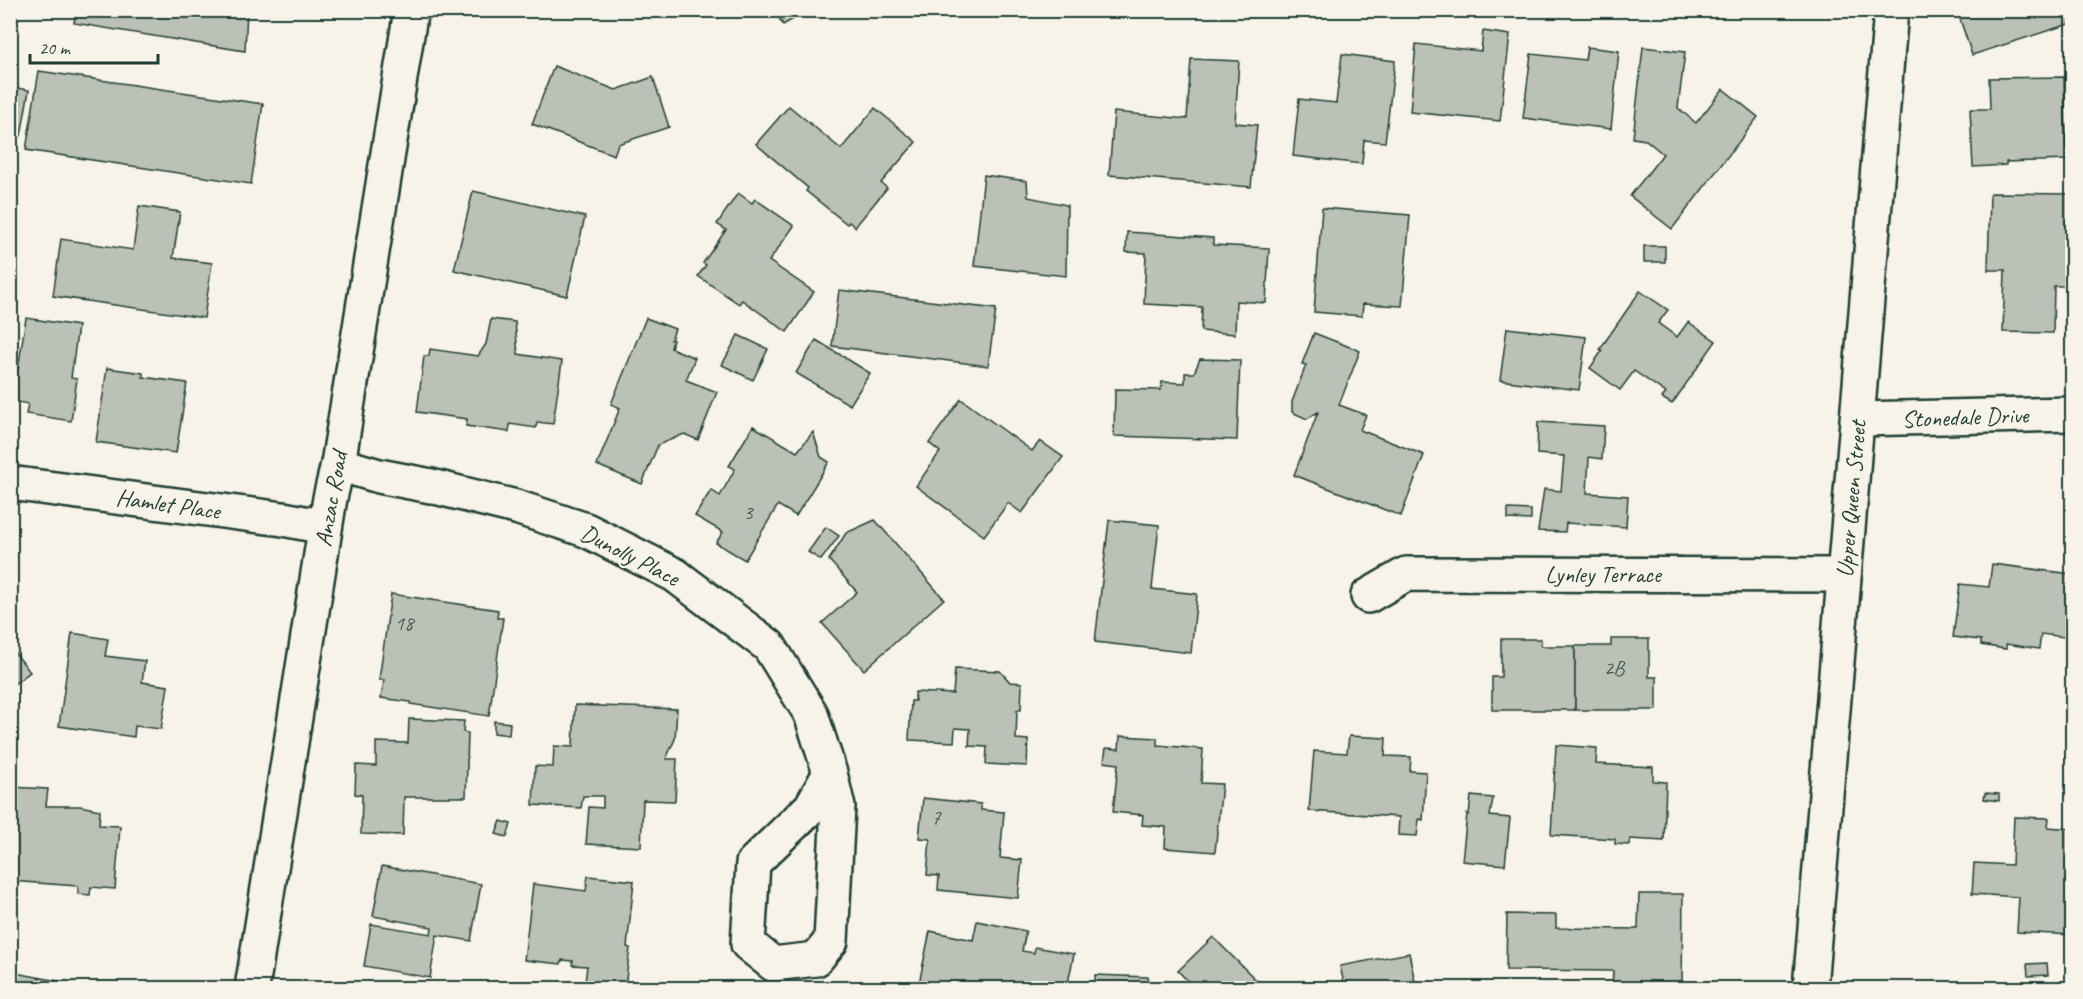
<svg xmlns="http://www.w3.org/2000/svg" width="2083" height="999" font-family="Caveat,sans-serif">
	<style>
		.building { fill: #bbc1b6; stroke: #1f3d34; stroke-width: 1.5 }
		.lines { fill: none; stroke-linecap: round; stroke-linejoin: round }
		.minor-casing { stroke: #1f3d34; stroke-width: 38 }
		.minor { stroke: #f7f3e8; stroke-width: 33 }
		.labels { text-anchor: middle; stroke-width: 4.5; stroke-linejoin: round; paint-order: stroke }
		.number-label { font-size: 21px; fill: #465e54 }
		.street-label { font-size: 24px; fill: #1f3d34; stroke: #f7f3e8 }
	</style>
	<rect width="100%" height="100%" fill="#f7f3e8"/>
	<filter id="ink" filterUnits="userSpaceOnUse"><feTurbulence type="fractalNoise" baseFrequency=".0167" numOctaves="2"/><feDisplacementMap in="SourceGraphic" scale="12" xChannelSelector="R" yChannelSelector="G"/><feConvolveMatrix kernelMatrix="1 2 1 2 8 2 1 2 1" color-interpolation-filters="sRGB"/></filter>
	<g filter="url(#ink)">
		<g class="building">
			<path d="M 76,10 L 247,10 L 245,51 L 74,23 Z"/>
			<path d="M 668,10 L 720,10 L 719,18 Z"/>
			<path d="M 774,10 L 809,10 L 783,25 Z"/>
			<path d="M 1966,10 L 2068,10 L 2072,23 L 1972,55 L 1958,13 Z"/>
			<path d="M 1483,31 L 1510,35 L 1500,121 L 1410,112 L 1416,44 L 1481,51 Z"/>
			<path d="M 1587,47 L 1619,51 L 1611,129 L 1523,118 L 1531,54 L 1585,60 Z"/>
			<path d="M 1643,47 L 1685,52 L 1678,108 L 1696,123 L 1723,89 L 1758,117 L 1672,229 L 1630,196 L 1663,154 L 1646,140 L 1633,138 Z"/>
			<path d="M 1342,54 L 1395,61 L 1385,142 L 1364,140 L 1362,164 L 1293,156 L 1299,99 L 1336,103 Z"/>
			<path d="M 1191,59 L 1239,61 L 1235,123 L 1257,125 L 1251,187 L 1109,175 L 1114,112 L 1187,119 Z"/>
			<path d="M 554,66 L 616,90 L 653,77 L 669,127 L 618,144 L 614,155 L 532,124 Z"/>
			<path d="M 39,71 L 263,104 L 251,184 L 26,150 Z"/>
			<path d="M 2064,77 L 2067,160 L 2006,162 L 2006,165 L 1973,167 L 1970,109 L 1990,109 L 1989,78 Z"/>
			<path d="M 10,87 L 29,90 L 21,136 L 10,134 Z"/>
			<path d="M 789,106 L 841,149 L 875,108 L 916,142 L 881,183 L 887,188 L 855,227 L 849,222 L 847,224 L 806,191 L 808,188 L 756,144 Z"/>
			<path d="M 984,175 L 1027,181 L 1028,197 L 1067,205 L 1066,276 L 974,266 Z"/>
			<path d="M 473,191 L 585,217 L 567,296 L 454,270 Z"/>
			<path d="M 738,193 L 752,203 L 755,199 L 794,226 L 769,261 L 814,292 L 787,332 L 742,300 L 739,304 L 698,276 L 706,265 L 703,263 L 726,230 L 717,224 Z"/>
			<path d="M 1990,193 L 2072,194 L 2072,286 L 2054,286 L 2053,333 L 2003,332 L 2005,270 L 1988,270 Z"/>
			<path d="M 139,206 L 180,212 L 173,258 L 212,263 L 204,318 L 53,296 L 61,239 L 133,250 Z"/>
			<path d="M 1322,208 L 1410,215 L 1402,306 L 1363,304 L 1362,316 L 1314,312 Z"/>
			<path d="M 1127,232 L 1213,238 L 1213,245 L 1269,248 L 1266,303 L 1236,301 L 1235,334 L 1201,331 L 1202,307 L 1144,304 L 1146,253 L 1126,252 Z"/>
			<rect x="1644" y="246" width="21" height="16"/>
			<path d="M 839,290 L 996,309 L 988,366 L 832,346 Z"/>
			<path d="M 1640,291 L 1668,310 L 1658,323 L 1677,337 L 1688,322 L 1716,341 L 1672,404 L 1662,398 L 1666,393 L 1634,371 L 1620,390 L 1590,368 L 1602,351 L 1600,349 Z"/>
			<path d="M 26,318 L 78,326 L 71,378 L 77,379 L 71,421 L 26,414 L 28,404 L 13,401 Z"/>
			<path d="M 646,318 L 675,329 L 671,340 L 673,340 L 671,348 L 695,358 L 686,380 L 717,392 L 698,440 L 684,434 L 658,445 L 642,484 L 597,465 L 620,408 L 611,404 Z"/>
			<path d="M 491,319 L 515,322 L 518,354 L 562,361 L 553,424 L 537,422 L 536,428 L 510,424 L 509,432 L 466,426 L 467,419 L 417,412 L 424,356 L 429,356 L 430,349 L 478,356 L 486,344 Z"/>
			<path d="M 1507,328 L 1586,337 L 1579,390 L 1500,380 Z"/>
			<path d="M 1314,333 L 1360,351 L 1339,405 L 1366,415 L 1360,430 L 1424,455 L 1401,516 L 1294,475 L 1318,412 L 1307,419 L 1292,412 L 1292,402 L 1306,365 L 1302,364 Z"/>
			<path d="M 738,335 L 768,349 L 753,380 L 722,365 Z"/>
			<path d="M 816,340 L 870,373 L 850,405 L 796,373 Z"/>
			<path d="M 1200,359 L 1240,360 L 1237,440 L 1114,436 L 1115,389 L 1161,390 L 1162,382 L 1185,383 L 1185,373 L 1194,373 Z"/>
			<path d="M 107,368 L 143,373 L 143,377 L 187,383 L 176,453 L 96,442 Z"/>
			<path d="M 961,399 L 1032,451 L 1040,441 L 1063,457 L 1022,513 L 1008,503 L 984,536 L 916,486 L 940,452 L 929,443 Z"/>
			<path d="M 1538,422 L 1604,426 L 1602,459 L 1589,457 L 1587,493 L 1628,496 L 1626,527 L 1566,523 L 1565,532 L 1538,531 L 1544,489 L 1561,491 L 1564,456 L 1537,454 Z"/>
			<path d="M 753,426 L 797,452 L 813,432 L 821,457 L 829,462 L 796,516 L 778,505 L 745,560 L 716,543 L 723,532 L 695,516 L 711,490 L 720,496 L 735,469 L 729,466 Z"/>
			<path d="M 1508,509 L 1531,510 L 1531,520 L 1508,519 Z"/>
			<path d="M 875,520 L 944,599 L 864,670 L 822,623 L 857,592 L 829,560 L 846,533 Z"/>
			<path d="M 1109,520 L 1159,525 L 1152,589 L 1197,594 L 1191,653 L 1095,642 Z"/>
			<path d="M 826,527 L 839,536 L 821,560 L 808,552 Z"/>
			<path d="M 1992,564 L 2072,574 L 2072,638 L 2041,634 L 2039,649 L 2006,644 L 2006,649 L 1981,645 L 1981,640 L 1953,637 L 1960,584 L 1989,587 Z"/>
			<path d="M 391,594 L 498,610 L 497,618 L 503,618 L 489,716 L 410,704 L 411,702 L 381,698 L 384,680 L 379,680 Z"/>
			<path d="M 72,633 L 108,639 L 105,656 L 145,661 L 142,682 L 168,686 L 161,729 L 135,726 L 134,737 L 59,726 Z"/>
			<path d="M 1501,639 L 1541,639 L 1541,646 L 1575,646 L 1575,710 L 1492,710 L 1492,677 L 1501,677 Z"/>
			<path d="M 1611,639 L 1649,639 L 1649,677 L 1657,677 L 1657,710 L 1575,710 L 1575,646 L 1611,646 Z"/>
			<path d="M 10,646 L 30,672 L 10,687 Z"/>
			<path d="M 955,669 L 1000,671 L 1010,682 L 1022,683 L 1021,710 L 1017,710 L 1016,739 L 1028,740 L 1027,766 L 986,764 L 987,747 L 969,746 L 970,729 L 955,728 L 954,742 L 909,740 L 911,701 L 915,701 L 915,692 L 953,694 Z"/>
			<path d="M 575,705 L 677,709 L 675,739 L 666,759 L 677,759 L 675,801 L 643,800 L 641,847 L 586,844 L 589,807 L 603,808 L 603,796 L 583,796 L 581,808 L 533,805 L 535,766 L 553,767 L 554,746 L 573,747 Z"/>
			<path d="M 409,719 L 464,721 L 463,732 L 468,733 L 466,797 L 404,797 L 403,835 L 361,834 L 362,795 L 355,794 L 356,765 L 376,766 L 376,742 L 408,743 Z"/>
			<path d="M 494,721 L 510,723 L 509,735 L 494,733 Z"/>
			<path d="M 1120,736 L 1157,738 L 1157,745 L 1203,749 L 1201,783 L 1222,784 L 1215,852 L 1165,848 L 1166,827 L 1142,825 L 1143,815 L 1113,812 L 1118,764 L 1104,762 L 1106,748 L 1119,749 Z"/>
			<path d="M 1349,736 L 1386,738 L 1385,756 L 1411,757 L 1410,771 L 1426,772 L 1423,820 L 1419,819 L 1417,836 L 1398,835 L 1399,817 L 1309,811 L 1314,751 L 1347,753 Z"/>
			<path d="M 1556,745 L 1597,748 L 1596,764 L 1653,767 L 1653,781 L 1666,782 L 1664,841 L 1630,839 L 1629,845 L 1615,844 L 1615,839 L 1551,835 Z"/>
			<path d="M 10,787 L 48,789 L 46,806 L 80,806 L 100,810 L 99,825 L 120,826 L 115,889 L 91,887 L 90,895 L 78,894 L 78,886 L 10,881 Z"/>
			<path d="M 1985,793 L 1999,794 L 1999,801 L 1984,799 Z"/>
			<path d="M 1471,796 L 1493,798 L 1490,816 L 1510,818 L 1505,865 L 1462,861 L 1467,814 L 1469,815 Z"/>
			<path d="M 923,798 L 981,804 L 981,810 L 1004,812 L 1000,858 L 1022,860 L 1018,898 L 938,890 L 939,876 L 927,875 L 930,839 L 919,838 Z"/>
			<path d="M 2014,817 L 2049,818 L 2048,827 L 2072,829 L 2072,935 L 2017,932 L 2019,897 L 1972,894 L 1974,863 L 2012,865 Z"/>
			<path d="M 501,821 L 511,824 L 507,837 L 496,834 Z"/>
			<path d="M 382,866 L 481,884 L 471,941 L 437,935 L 430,978 L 364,966 L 371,924 L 431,934 L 432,927 L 373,916 Z"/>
			<path d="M 588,876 L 634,881 L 627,947 L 630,948 L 625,987 L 585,982 L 587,966 L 572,965 L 573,961 L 562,960 L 561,964 L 524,960 L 533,884 L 586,891 Z"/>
			<path d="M 1639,894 L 1683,894 L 1682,988 L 1612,988 L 1613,971 L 1506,970 L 1507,914 L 1556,915 L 1556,928 L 1638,929 Z"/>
			<path d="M 977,921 L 1026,931 L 1022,951 L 1034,953 L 1035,947 L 1074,954 L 1067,988 L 918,988 L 930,931 L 973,940 Z"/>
			<path d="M 1213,937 L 1264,988 L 1195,988 L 1178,971 Z"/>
			<path d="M 1409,953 L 1415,982 L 1420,986 L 1448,986 L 1448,988 L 1345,988 L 1340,966 Z"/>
			<path d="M 2047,963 L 2048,975 L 2028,976 L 2027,964 Z"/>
			<path d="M 10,972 L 75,984 L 74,988 L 10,988 Z"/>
			<path d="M 1095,975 L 1148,977 L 1148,988 L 1095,988 Z"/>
		</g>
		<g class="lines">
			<g class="minor-casing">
				<g id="minor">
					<path d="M 1858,419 L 2072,414"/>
					<path d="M 338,464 L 379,476 L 431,486 L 516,507 L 586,530 L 675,575 L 769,646 L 811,714 L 830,773 L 838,807 L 831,941 L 816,959 L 773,964 L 748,944 L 753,863 L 811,807 L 830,773"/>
					<path d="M 10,483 L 283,519 L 325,527"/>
					<path d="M 1368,596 L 1406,574 L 1844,575"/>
					<path d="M 252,988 L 330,498 L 338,464 L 411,10"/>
					<path d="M 1810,988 L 1891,10"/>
				</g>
			</g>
			<use href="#minor" class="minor"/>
		</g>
	</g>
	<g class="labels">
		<g class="number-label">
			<text x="748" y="519">3</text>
			<text x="404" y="630">18</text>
			<text x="1614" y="675">2B</text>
			<text x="936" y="824">7</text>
		</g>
		<g class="street-label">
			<text transform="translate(1965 417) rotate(-2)" y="8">Stonedale Drive</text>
			<text transform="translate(331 499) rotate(-80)" y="8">Anzac Road</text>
			<text transform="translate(1851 499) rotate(-85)" y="8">Upper Queen Street</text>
			<text transform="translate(168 504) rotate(8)" y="8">Hamlet Place</text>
			<text transform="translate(630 555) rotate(27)" y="8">Dunolly Place</text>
			<text x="1603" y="582">Lynley Terrace</text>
		</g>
	</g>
	<rect width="2083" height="999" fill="none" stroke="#f7f3e8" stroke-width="36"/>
	<rect x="18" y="18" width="2047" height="963" fill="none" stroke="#1f3d34" stroke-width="2" filter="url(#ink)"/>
	<path d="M30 54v9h128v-9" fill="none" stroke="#1f3d34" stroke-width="3"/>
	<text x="39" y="54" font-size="18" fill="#1f3d34" stroke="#f7f3e8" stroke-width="4.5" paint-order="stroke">20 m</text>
</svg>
